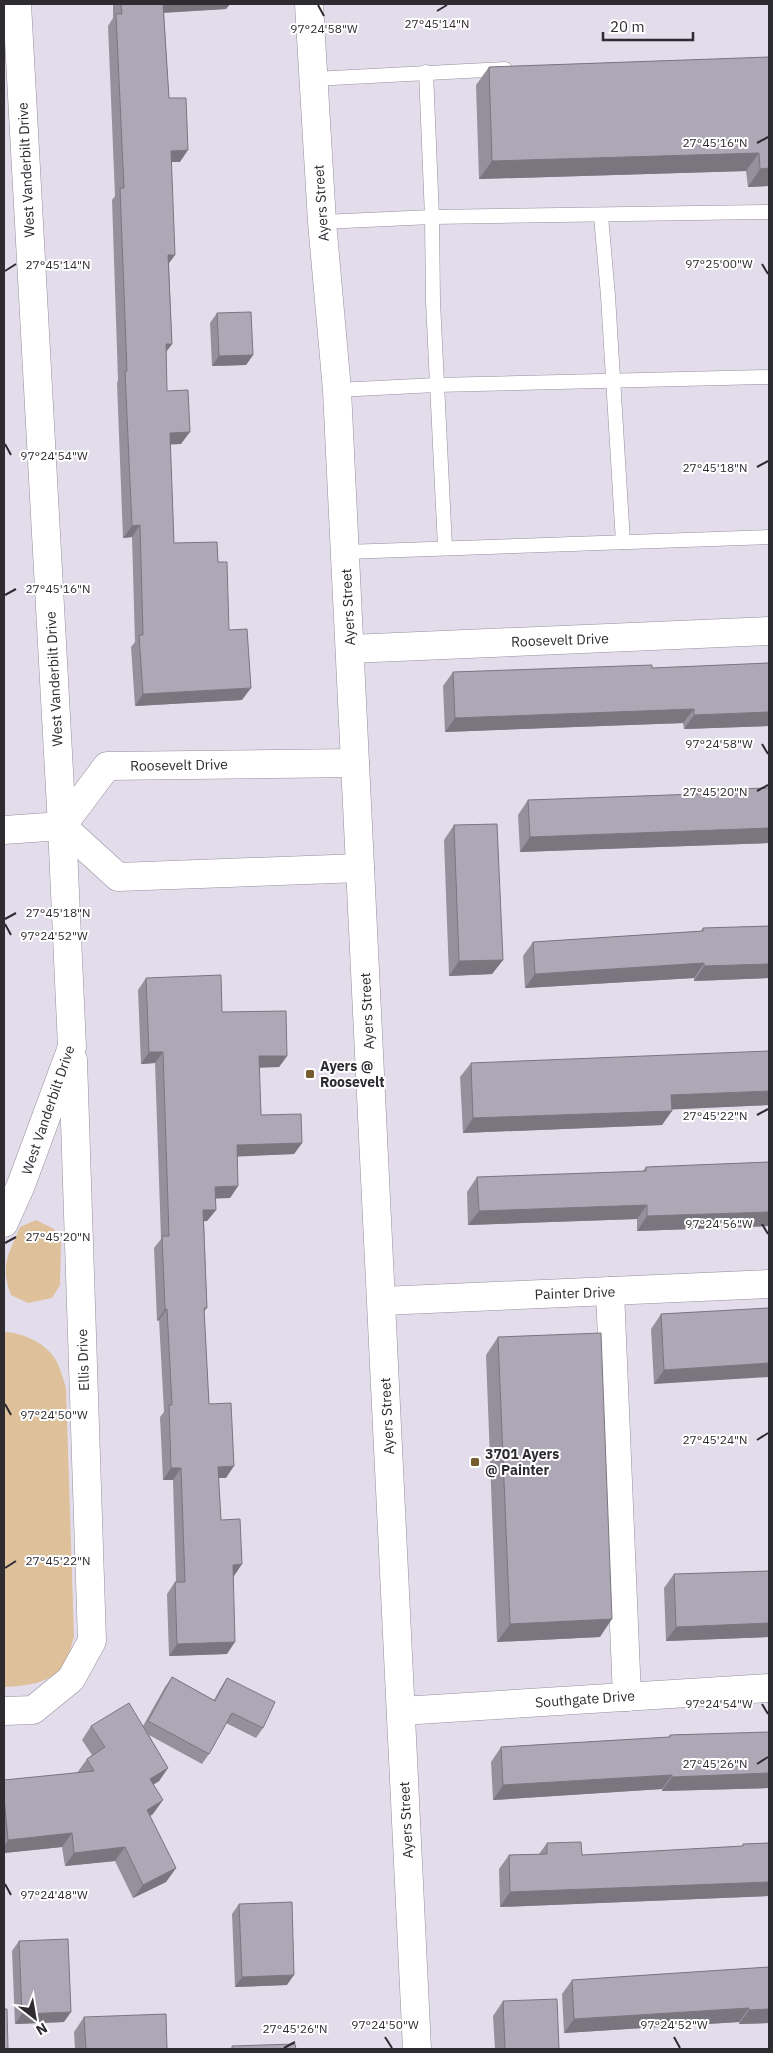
<svg xmlns="http://www.w3.org/2000/svg" width="773" height="2053" font-family="'IBM Plex Sans',sans-serif">
	<style>
		.green { fill: #dec19b }
		.lines { fill: none; stroke-linecap: round; stroke-linejoin: round }
		.service-casing { stroke: #958f9d; stroke-width: 15 }
		.minor-casing { stroke: #958f9d; stroke-width: 29 }
		.secondary-casing { stroke: #958f9d; stroke-width: 29 }
		.service { stroke: #fff; stroke-width: 14 }
		.minor { stroke: #fff; stroke-width: 28 }
		.secondary { stroke: #fff; stroke-width: 28 }
		.wall { fill: #96909d }
		.shaded-wall { fill: #7a767f }
		.building { fill: #aea8b6; stroke: #7a767f }
		.ticks { fill: none; stroke: #2e2b31; stroke-width: 2 }
		.poi-dot { fill: #795b30; stroke: #fff; stroke-width: 2 }
		.labels { text-anchor: middle; stroke-width: 4; stroke-linejoin: round; paint-order: stroke }
		.street-label { font-size: 14px; fill: #2e2b31; stroke: #fff }
		.poi-label { font-size: 14px; font-weight: bold; fill: #2e2b31; stroke: #fff; text-anchor: start }
		.ticks-label { font-size: 12px; text-anchor: middle; fill: #2e2b31; stroke: #fff; stroke-width: 4; stroke-linejoin: round; paint-order: stroke }
	</style>
	<rect width="100%" height="100%" fill="#e3ddeb"/>
	<g class="green">
		<path d="M 36,1220 L 54,1229 L 61,1243 L 60,1285 L 52,1298 L 28,1303 L 11,1295 C 0,1265 8,1256 20,1227 Z"/>
		<path d="M 4,1332 C 22,1332 48,1344 57,1362 C 61,1370 63,1379 66,1388 L 74,1637 C 71,1645 70,1657 65,1664 C 51,1684 25,1686 4,1687 Z"/>
	</g>
	<g class="lines">
		<g class="service-casing">
			<g id="service">
				<path d="M 426,72 L 432,217 L 433,302 L 445,547"/>
				<path d="M 313,79 L 505,69"/>
				<path d="M 601,216 L 608,296 L 623,542"/>
				<path d="M 322,222 L 432,217 L 769,212"/>
				<path d="M 337,390 L 436,385 L 769,377"/>
				<path d="M 345,552 L 769,537"/>
			</g>
		</g>
		<g class="minor-casing">
			<g id="minor">
				<path d="M 350,649 L 769,631"/>
				<path d="M 62,826 L 107,766 L 355,763"/>
				<path d="M 4,830 L 62,826 L 118,877 L 360,868"/>
				<path d="M 4,1223 L 21,1185 L 72,1047 L 62,826 L 17,4"/>
				<path d="M 610,1291 L 627,1697"/>
				<path d="M 382,1301 L 769,1284"/>
				<path d="M 4,1711 L 33,1710 L 71,1679 L 92,1641 L 73,1060"/>
				<path d="M 401,1711 L 769,1688"/>
			</g>
		</g>
		<g class="secondary-casing">
			<path id="secondary" d="M 309,4 L 322,222 L 337,390 L 417,2049"/>
		</g>
		<use href="#service" class="service"/>
		<use href="#minor" class="minor"/>
		<use href="#secondary" class="secondary"/>
	</g>
	<g class="wall">
		<path d="M 113,4 L 230,4 L 226,9 L 164,13 L 169,98 L 180,162 L 172,162 L 169,264 L 172,344 L 166,352 L 167,391 L 181,444 L 170,444 L 174,543 L 218,562 L 229,630 L 242,700 L 135,706 L 131,647 L 135,642 L 132,537 L 123,538 L 117,383 L 118,380 L 112,200 L 115,196 L 108,26 L 113,18 Z"/>
		<path d="M 769,57 L 769,186 L 748,187 L 746,171 L 479,179 L 476,85 L 489,67 Z"/>
		<path d="M 217,313 L 253,355 L 246,365 L 212,366 L 210,323 Z"/>
		<path d="M 769,663 L 769,726 L 684,729 L 683,723 L 445,732 L 443,686 L 453,672 L 652,668 Z"/>
		<path d="M 769,788 L 769,843 L 520,852 L 518,815 L 528,800 L 696,794 L 698,790 Z"/>
		<path d="M 454,825 L 503,960 L 492,974 L 449,976 L 444,840 Z"/>
		<path d="M 769,926 L 769,978 L 694,981 L 694,978 L 525,988 L 523,956 L 533,942 L 701,931 L 703,928 Z"/>
		<path d="M 146,978 L 222,1012 L 287,1056 L 279,1067 L 259,1067 L 261,1115 L 302,1143 L 294,1154 L 237,1156 L 238,1186 L 230,1198 L 215,1198 L 216,1210 L 207,1221 L 204,1221 L 207,1308 L 204,1312 L 209,1404 L 226,1478 L 218,1478 L 221,1520 L 242,1564 L 233,1576 L 227,1654 L 169,1656 L 167,1594 L 175,1582 L 176,1582 L 173,1480 L 163,1480 L 160,1417 L 164,1412 L 159,1320 L 157,1321 L 154,1248 L 161,1239 L 155,1063 L 141,1064 L 138,990 Z"/>
		<path d="M 471,1063 L 769,1105 L 672,1109 L 662,1125 L 463,1133 L 460,1077 Z"/>
		<path d="M 769,1162 L 769,1226 L 637,1231 L 637,1219 L 468,1225 L 467,1192 L 477,1177 L 643,1171 L 646,1167 Z"/>
		<path d="M 769,1308 L 654,1384 L 651,1329 L 661,1314 Z"/>
		<path d="M 498,1337 L 600,1637 L 497,1642 L 486,1355 Z"/>
		<path d="M 769,1571 L 769,1637 L 666,1641 L 664,1588 L 674,1574 Z"/>
		<path d="M 172,1677 L 214,1700 L 220,1689 L 227,1678 L 263,1728 L 256,1738 L 226,1723 L 209,1754 L 202,1764 L 149,1735 L 168,1768 L 159,1781 L 153,1785 L 153,1814 L 150,1816 L 176,1868 L 166,1882 L 133,1898 L 115,1861 L 65,1866 L 62,1847 L 4,1853 L 4,1780 L 77,1773 L 87,1759 L 92,1755 L 82,1740 L 91,1726 L 143,1726 L 165,1687 Z"/>
		<path d="M 769,1732 L 769,1788 L 662,1791 L 662,1789 L 493,1800 L 491,1762 L 501,1747 L 669,1737 L 670,1735 Z"/>
		<path d="M 547,1843 L 582,1855 L 742,1846 L 743,1844 L 769,1843 L 769,1896 L 500,1907 L 499,1869 L 509,1855 L 539,1854 Z"/>
		<path d="M 239,1904 L 287,1985 L 235,1987 L 232,1914 Z"/>
		<path d="M 19,1941 L 64,2022 L 15,2024 L 12,1951 Z"/>
		<path d="M 769,1967 L 769,2023 L 739,2024 L 739,2022 L 564,2033 L 562,1994 L 572,1980 Z"/>
		<path d="M 503,2001 L 559,2049 L 495,2049 L 493,2016 Z"/>
		<path d="M 84,2017 L 167,2049 L 75,2049 L 74,2032 Z"/>
	</g>
	<g class="shaded-wall">
		<path d="M 161,4 L 230,4 L 226,9 L 155,13 Z"/>
		<path d="M 188,150 L 180,162 L 163,162 L 171,151 Z"/>
		<path d="M 759,153 L 746,171 L 479,179 L 492,161 Z"/>
		<path d="M 769,168 L 769,186 L 748,187 L 760,169 Z"/>
		<path d="M 168,255 L 175,255 L 167,266 Z"/>
		<path d="M 166,344 L 172,344 L 163,356 Z"/>
		<path d="M 253,355 L 246,365 L 212,366 L 219,356 Z"/>
		<path d="M 190,432 L 181,444 L 162,445 L 170,433 Z"/>
		<path d="M 140,525 L 132,537 L 123,538 L 132,526 Z"/>
		<path d="M 251,688 L 242,700 L 135,706 L 143,694 Z"/>
		<path d="M 694,709 L 683,723 L 445,732 L 455,718 Z"/>
		<path d="M 769,712 L 769,726 L 684,729 L 694,715 Z"/>
		<path d="M 769,828 L 769,843 L 520,852 L 530,837 Z"/>
		<path d="M 503,960 L 492,974 L 449,976 L 459,961 Z"/>
		<path d="M 704,963 L 694,978 L 525,988 L 535,974 Z"/>
		<path d="M 769,964 L 769,978 L 694,981 L 704,966 Z"/>
		<path d="M 149,1052 L 163,1052 L 155,1063 L 141,1064 Z"/>
		<path d="M 259,1056 L 287,1056 L 279,1067 L 251,1068 Z"/>
		<path d="M 769,1091 L 769,1105 L 661,1110 L 671,1095 Z"/>
		<path d="M 672,1111 L 662,1125 L 463,1133 L 473,1118 Z"/>
		<path d="M 302,1143 L 294,1154 L 229,1157 L 237,1145 Z"/>
		<path d="M 238,1186 L 230,1198 L 207,1199 L 215,1187 Z"/>
		<path d="M 647,1205 L 637,1219 L 468,1225 L 479,1211 Z"/>
		<path d="M 203,1210 L 216,1210 L 207,1221 L 195,1222 Z"/>
		<path d="M 769,1212 L 769,1226 L 637,1231 L 647,1216 Z"/>
		<path d="M 165,1309 L 167,1309 L 159,1320 L 157,1321 Z"/>
		<path d="M 769,1363 L 769,1377 L 654,1384 L 664,1370 Z"/>
		<path d="M 234,1466 L 226,1478 L 210,1478 L 218,1467 Z"/>
		<path d="M 171,1468 L 181,1468 L 173,1480 L 163,1480 Z"/>
		<path d="M 242,1564 L 234,1576 L 225,1576 L 233,1565 Z"/>
		<path d="M 612,1619 L 600,1637 L 497,1642 L 510,1624 Z"/>
		<path d="M 769,1623 L 769,1637 L 666,1641 L 676,1627 Z"/>
		<path d="M 235,1642 L 227,1654 L 169,1656 L 177,1644 Z"/>
		<path d="M 168,1768 L 159,1781 L 140,1793 L 150,1779 Z"/>
		<path d="M 769,1773 L 769,1788 L 662,1791 L 672,1777 Z"/>
		<path d="M 672,1775 L 662,1789 L 493,1800 L 503,1785 Z"/>
		<path d="M 163,1800 L 153,1814 L 137,1824 L 147,1810 Z"/>
		<path d="M 72,1833 L 62,1847 L 4,1853 L 4,1847 L 8,1840 Z"/>
		<path d="M 125,1847 L 115,1861 L 65,1866 L 74,1853 Z"/>
		<path d="M 176,1868 L 166,1882 L 133,1898 L 143,1885 Z"/>
		<path d="M 769,1882 L 769,1896 L 500,1907 L 510,1892 Z"/>
		<path d="M 294,1975 L 287,1985 L 235,1987 L 242,1977 Z"/>
		<path d="M 749,2008 L 739,2022 L 564,2033 L 574,2019 Z"/>
		<path d="M 769,2009 L 769,2023 L 739,2024 L 749,2010 Z"/>
		<path d="M 71,2012 L 64,2022 L 15,2024 L 22,2014 Z"/>
	</g>
	<g class="building">
		<path d="M 121,4 L 163,4 L 169,98 L 186,98 L 188,150 L 171,151 L 175,255 L 168,255 L 172,344 L 166,344 L 167,391 L 188,390 L 190,432 L 170,433 L 174,543 L 217,542 L 218,562 L 227,562 L 229,630 L 247,629 L 251,688 L 143,694 L 139,635 L 143,635 L 140,525 L 132,526 L 125,371 L 127,371 L 120,188 L 124,188 L 116,14 L 122,14 Z"/>
		<path d="M 769,57 L 769,168 L 760,169 L 759,153 L 492,161 L 489,67 Z"/>
		<path d="M 251,312 L 253,355 L 219,356 L 217,313 Z"/>
		<path d="M 769,663 L 769,712 L 694,715 L 694,709 L 455,718 L 453,672 L 652,665 L 652,668 Z"/>
		<path d="M 769,788 L 769,828 L 530,837 L 528,800 L 698,794 L 698,790 Z"/>
		<path d="M 497,824 L 503,960 L 459,961 L 454,825 Z"/>
		<path d="M 769,926 L 769,964 L 704,966 L 704,963 L 535,974 L 533,942 L 703,931 L 703,928 Z"/>
		<path d="M 221,975 L 222,1012 L 286,1011 L 287,1056 L 259,1056 L 261,1115 L 301,1114 L 302,1143 L 237,1145 L 238,1186 L 215,1187 L 216,1210 L 203,1210 L 207,1308 L 204,1308 L 209,1404 L 231,1403 L 234,1466 L 218,1467 L 221,1520 L 240,1519 L 242,1564 L 233,1565 L 235,1642 L 177,1644 L 175,1582 L 185,1582 L 181,1468 L 171,1468 L 169,1405 L 172,1405 L 167,1309 L 165,1309 L 162,1236 L 169,1236 L 163,1052 L 149,1052 L 146,978 Z"/>
		<path d="M 769,1051 L 769,1091 L 671,1095 L 672,1111 L 473,1118 L 471,1063 Z"/>
		<path d="M 769,1162 L 769,1212 L 647,1216 L 647,1205 L 479,1211 L 477,1177 L 646,1171 L 646,1167 Z"/>
		<path d="M 769,1308 L 769,1363 L 664,1370 L 661,1314 Z"/>
		<path d="M 601,1333 L 612,1619 L 510,1624 L 498,1337 Z"/>
		<path d="M 769,1571 L 769,1623 L 676,1627 L 674,1574 Z"/>
		<path d="M 172,1677 L 215,1701 L 227,1678 L 275,1702 L 263,1728 L 232,1713 L 209,1754 L 148,1721 Z"/>
		<path d="M 129,1703 L 168,1768 L 150,1779 L 163,1800 L 147,1810 L 176,1868 L 143,1885 L 125,1847 L 74,1853 L 72,1833 L 8,1840 L 4,1798 L 4,1780 L 94,1771 L 87,1759 L 105,1747 L 91,1726 Z"/>
		<path d="M 769,1732 L 769,1773 L 672,1777 L 672,1775 L 503,1785 L 501,1747 L 670,1737 L 670,1735 Z"/>
		<path d="M 581,1842 L 582,1855 L 743,1846 L 743,1844 L 769,1843 L 769,1882 L 510,1892 L 509,1855 L 547,1854 L 547,1843 Z"/>
		<path d="M 292,1902 L 294,1975 L 242,1977 L 239,1904 Z"/>
		<path d="M 68,1939 L 71,2012 L 22,2014 L 19,1941 Z"/>
		<path d="M 769,1967 L 769,2009 L 749,2010 L 749,2008 L 574,2019 L 572,1980 Z"/>
		<path d="M 557,1999 L 559,2049 L 505,2049 L 503,2001 Z"/>
		<path d="M 4,2009 L 7,2009 L 8,2049 L 4,2049 Z"/>
		<path d="M 166,2014 L 167,2049 L 86,2049 L 84,2017 Z"/>
		<path d="M 295,2044 L 296,2049 L 232,2049 L 232,2046 Z"/>
	</g>
	<path class="ticks" d="M 318,5 L 324,16M 437,11 L 447,5M 757,143 L 768,137M 762,264 L 768,274M 5,271 L 16,264M 5,444 L 11,455M 757,467 L 768,461M 5,595 L 16,589M 762,744 L 768,754M 757,791 L 768,785M 5,919 L 16,913M 5,924 L 11,935M 757,1115 L 768,1109M 762,1224 L 768,1234M 5,1243 L 16,1237M 5,1404 L 11,1415M 757,1440 L 768,1433M 5,1568 L 16,1561M 762,1704 L 768,1714M 757,1764 L 768,1757M 5,1884 L 11,1895M 385,2037 L 392,2048M 674,2037 L 680,2048M 284,2048 L 295,2042"/>
	<g class="poi-dot">
		<rect x="305" y="1069" width="10" height="10" rx="2.5"/>
		<rect x="470" y="1457" width="10" height="10" rx="2.5"/>
	</g>
	<g class="labels">
		<g class="street-label">
			<text transform="translate(26 170) rotate(-93)" y="5">West Vanderbilt Drive</text>
			<text transform="translate(321 203) rotate(-94)" y="5">Ayers Street</text>
			<text transform="translate(348 607) rotate(-93)" y="5">Ayers Street</text>
			<text transform="translate(560 640) rotate(-2)" y="5">Roosevelt Drive</text>
			<text transform="translate(54 679) rotate(-93)" y="5">West Vanderbilt Drive</text>
			<text transform="translate(179 765) rotate(-1)" y="5">Roosevelt Drive</text>
			<text transform="translate(367 1011) rotate(-93)" y="5">Ayers Street</text>
			<text transform="translate(48 1110) rotate(-71)" y="5">West Vanderbilt Drive</text>
			<text transform="translate(575 1293) rotate(-2)" y="5">Painter Drive</text>
			<text transform="translate(83 1360) rotate(-92)" y="5">Ellis Drive</text>
			<text transform="translate(387 1416) rotate(-93)" y="5">Ayers Street</text>
			<text transform="translate(585 1699) rotate(-4)" y="5">Southgate Drive</text>
			<text transform="translate(406 1820) rotate(-93)" y="5">Ayers Street</text>
		</g>
		<g class="poi-label">
			<text x="320" y="1071">Ayers @<tspan x="320" dy="16">Roosevelt</tspan></text>
			<text x="485" y="1459">3701 Ayers<tspan x="485" dy="16">@ Painter</tspan></text>
		</g>
	</g>
	<g class="ticks-label">
		<text x="437" y="28">27°45'14"N</text>
		<text x="324" y="33">97°24'58"W</text>
		<text x="715" y="147">27°45'16"N</text>
		<text x="719" y="268">97°25'00"W</text>
		<text x="58" y="269">27°45'14"N</text>
		<text x="54" y="460">97°24'54"W</text>
		<text x="715" y="472">27°45'18"N</text>
		<text x="58" y="593">27°45'16"N</text>
		<text x="719" y="748">97°24'58"W</text>
		<text x="715" y="796">27°45'20"N</text>
		<text x="58" y="917">27°45'18"N</text>
		<text x="54" y="940">97°24'52"W</text>
		<text x="715" y="1120">27°45'22"N</text>
		<text x="719" y="1228">97°24'56"W</text>
		<text x="58" y="1241">27°45'20"N</text>
		<text x="54" y="1419">97°24'50"W</text>
		<text x="715" y="1444">27°45'24"N</text>
		<text x="58" y="1565">27°45'22"N</text>
		<text x="719" y="1708">97°24'54"W</text>
		<text x="715" y="1768">27°45'26"N</text>
		<text x="54" y="1899">97°24'48"W</text>
		<text x="385" y="2029">97°24'50"W</text>
		<text x="674" y="2029">97°24'52"W</text>
		<text x="295" y="2033">27°45'26"N</text>
	</g>
	<rect width="773" height="2053" fill="none" stroke="#2e2b31" stroke-width="10"/>
	<g transform="translate(35 2018) rotate(149)" stroke="#ffffff" stroke-width="4" paint-order="stroke">
	<path d="M0-4L9 19L0 12L-9 19Z" fill="#2e2b31"/>
	<text y="-8" font-size="14" font-weight="bold" text-anchor="middle" fill="#2e2b31">N</text>
	</g>
	<path d="M603 32v8h90v-8" fill="none" stroke="#2e2b31" stroke-width="2.5"/>
	<text x="610" y="32" font-size="15" fill="#2e2b31" stroke="#ffffff" stroke-width="4" paint-order="stroke">20 m</text>
</svg>
